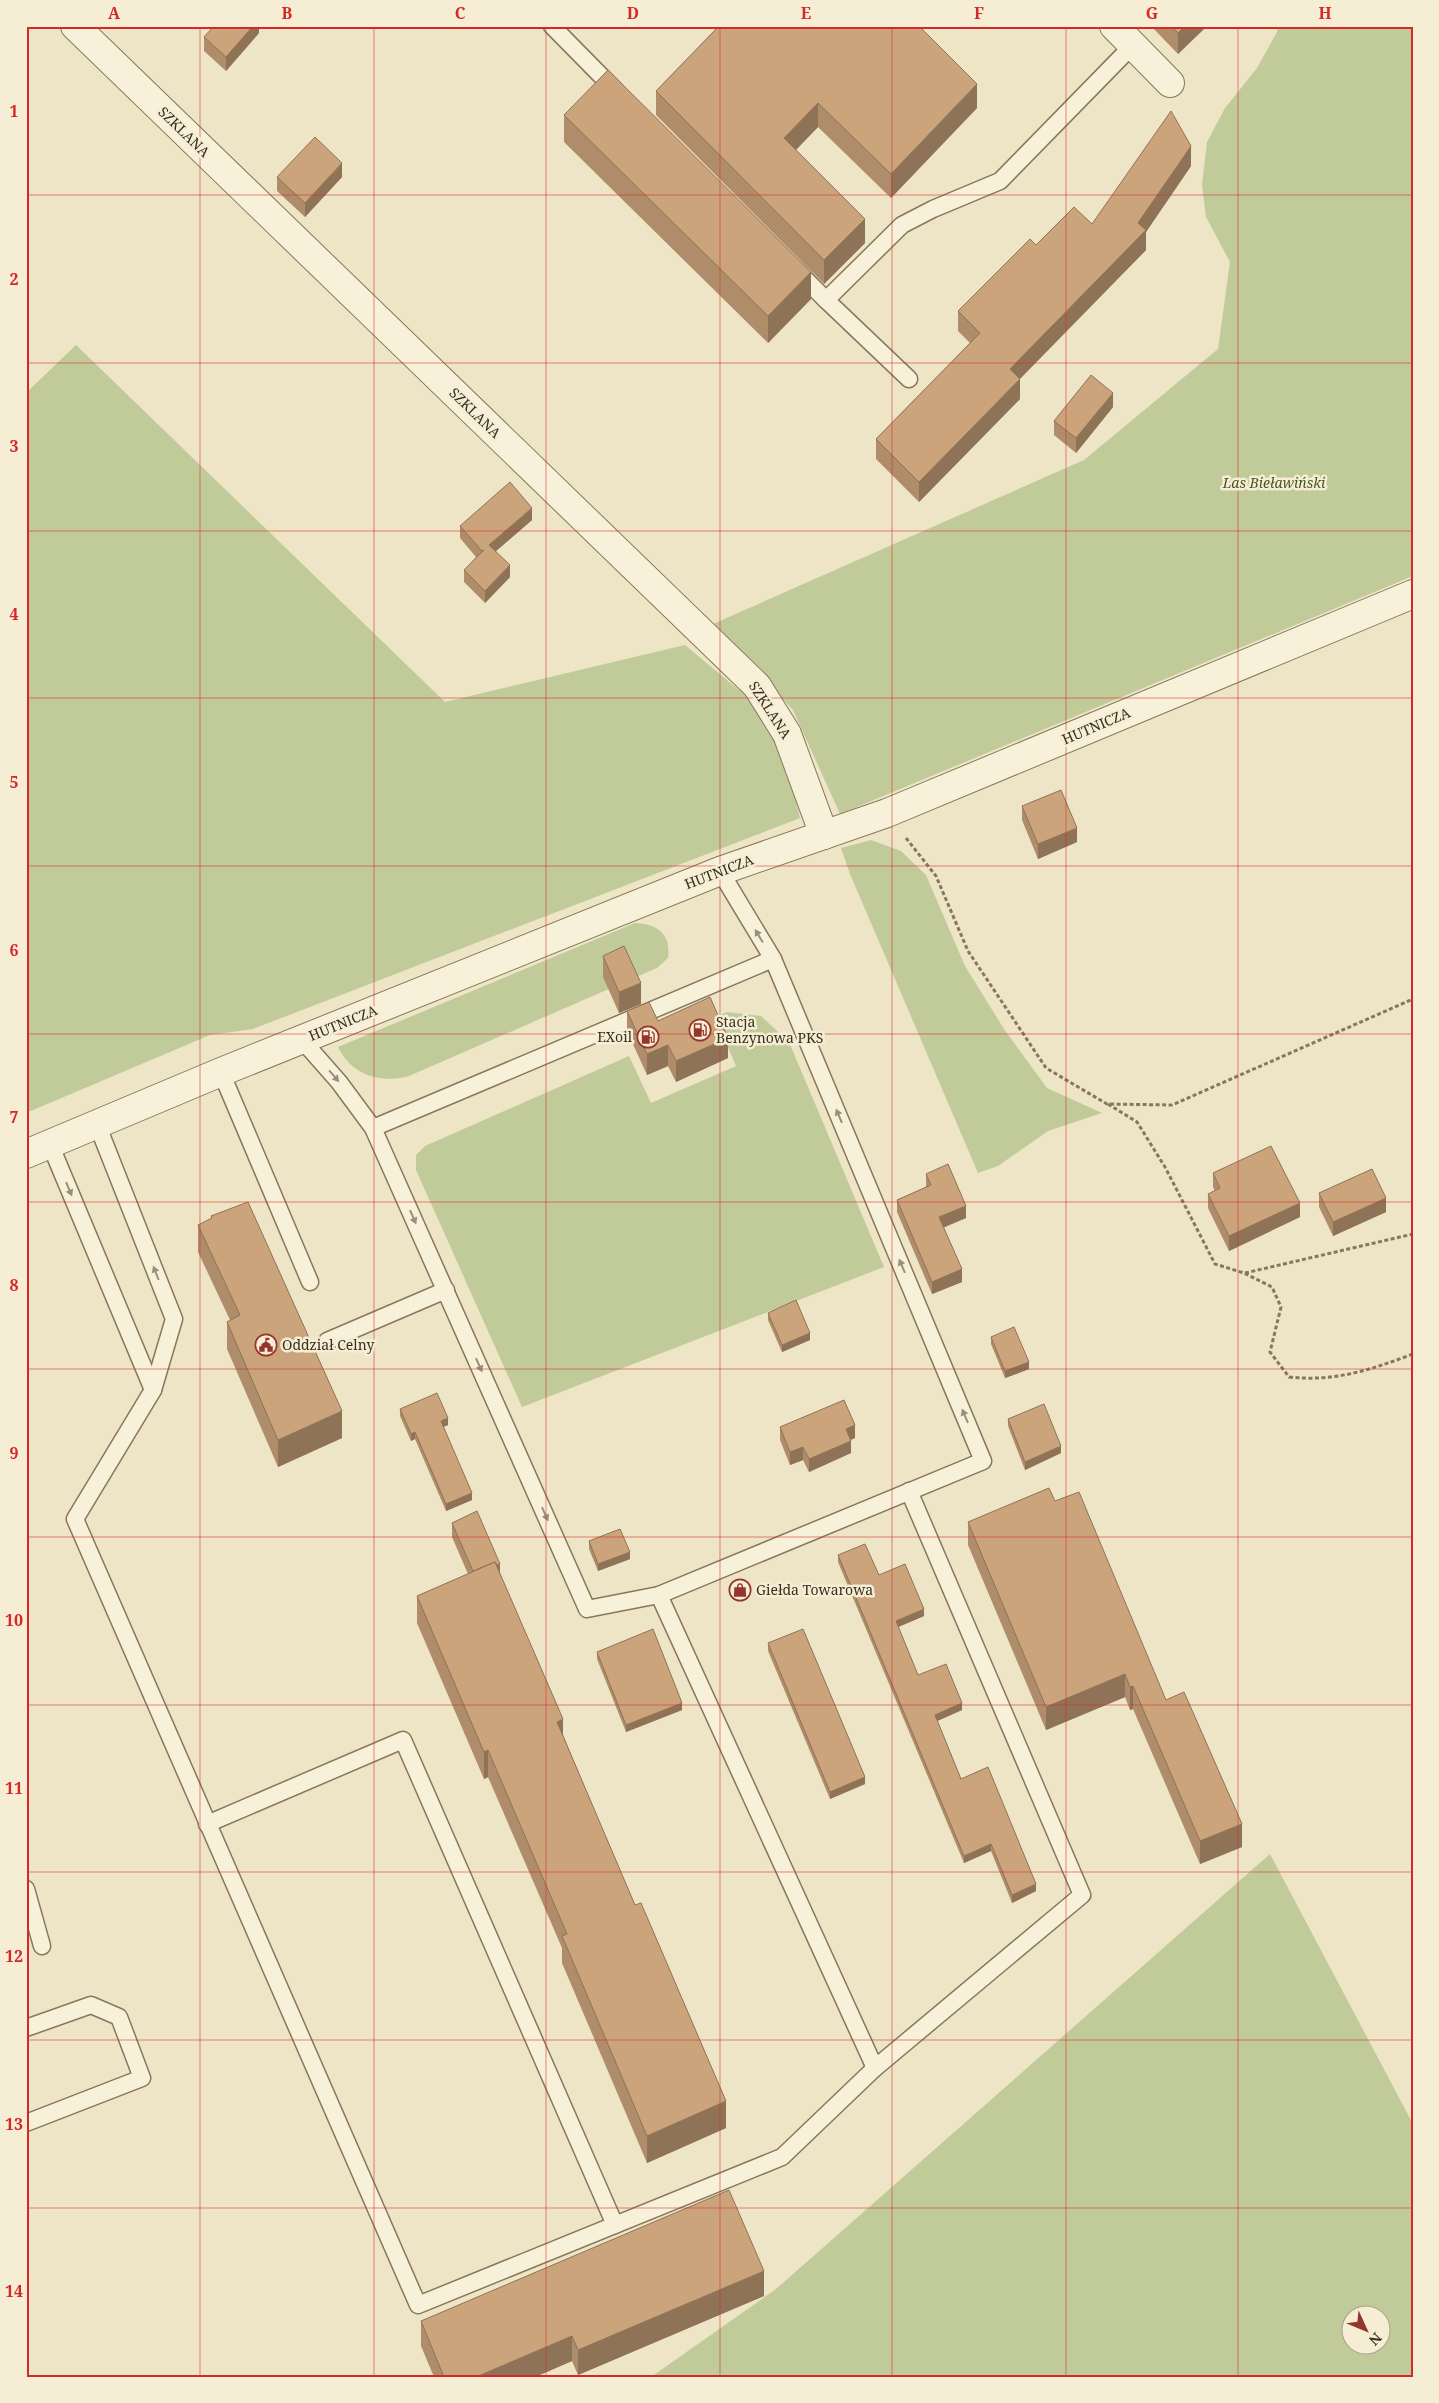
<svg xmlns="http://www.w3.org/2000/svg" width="1439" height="2403" font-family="'Noto Serif',serif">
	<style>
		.green { fill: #c1cb9a; fill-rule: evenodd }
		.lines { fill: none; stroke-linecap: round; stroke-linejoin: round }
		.service-casing { stroke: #88775c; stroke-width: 19 }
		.minor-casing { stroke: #88775c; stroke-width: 30 }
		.path { stroke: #88775c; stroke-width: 3; stroke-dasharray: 4 2.5; stroke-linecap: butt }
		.service { stroke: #f8f1d9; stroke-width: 16 }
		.minor { stroke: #f8f1d9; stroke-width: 28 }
		.wall { fill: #af8d6b }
		.shaded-wall { fill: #8e7357 }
		.building { fill: #cba47c; stroke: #8e7357 }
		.oneway { fill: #98907c }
		.grid { fill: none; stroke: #d62828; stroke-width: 1; stroke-opacity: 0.55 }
		.labels { text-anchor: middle; stroke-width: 5; stroke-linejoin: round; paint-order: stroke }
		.street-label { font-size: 14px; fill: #392e1f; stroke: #f5eed5 }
		.park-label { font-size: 14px; font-style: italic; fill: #455526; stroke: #f5eed5 }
		.poi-label { font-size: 14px; fill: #392e1f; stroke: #f5eed5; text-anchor: start }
		.neatline { fill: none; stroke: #d62828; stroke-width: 2 }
		.grid-label { font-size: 16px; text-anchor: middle; font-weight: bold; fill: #d62828 }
	</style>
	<rect width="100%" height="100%" fill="#ede5c6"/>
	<g class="green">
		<path d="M 1278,26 L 1413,26 L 1413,576 L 840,814 L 793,710 L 713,624 L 1084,460 L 1218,349 L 1230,262 L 1206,217 L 1202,185 L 1207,142 L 1225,108 L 1257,68 L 1277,32 Z"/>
		<path d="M 76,345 L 445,702 L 685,645 L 758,706 L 789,772 L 800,818 L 253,1029 L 210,1035 L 26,1113 L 26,393 Z"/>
		<path d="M 871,840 L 901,851 L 926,875 L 965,966 L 1004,1029 L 1047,1088 L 1102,1113 L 1048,1131 L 998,1166 L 978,1173 L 850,874 L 841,848 Z"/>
		<path d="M 635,923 C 657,924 671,933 668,958 L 657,968 L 409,1076 C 381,1084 351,1075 338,1047 Z"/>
		<path d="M 727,1012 L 761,1016 L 789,1042 L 884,1267 L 522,1407 L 416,1170 L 416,1155 L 425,1146 L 629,1056 L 651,1103 L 736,1066 L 715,1017 Z"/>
		<path d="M 1270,1854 L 1413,2124 L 1413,2377 L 651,2377 L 776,2289 ZM 1352,2316 L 1382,2316 L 1382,2346 L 1352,2346 Z"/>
	</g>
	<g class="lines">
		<g class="service-casing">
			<g id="service">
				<path d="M 552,26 L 617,92"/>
				<path d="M 796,270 L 826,300"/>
				<path d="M 909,379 L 826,300 L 902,225 L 933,209 L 1000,181 L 1133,45"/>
				<path d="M 302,1040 L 339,1082 L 373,1128 L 587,1609 L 659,1595 L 983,1461 L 773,959 L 720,871"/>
				<path d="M 221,1072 L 310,1282"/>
				<path d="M 97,1124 L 174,1319 L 153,1390 L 75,1519 L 418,2305 L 782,2157 L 875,2068"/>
				<path d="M 373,1128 L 773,959"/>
				<path d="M 50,1144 L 153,1390"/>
				<path d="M 327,1341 L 446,1290"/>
				<path d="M 659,1595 L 875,2068 L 1082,1895 L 909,1491"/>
				<path d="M 207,1824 L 403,1740 L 615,2225"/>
				<path d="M 26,1889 L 42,1946"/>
				<path d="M 26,2028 L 91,2005 L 119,2017 L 142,2078 L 26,2123"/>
			</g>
		</g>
		<g class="minor-casing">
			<g id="minor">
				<path d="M 75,26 L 757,686 L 787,734 L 824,835"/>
				<path d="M 1114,26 L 1170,83"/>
				<path d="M 26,1154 L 221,1072 L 720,871 L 887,813 L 1413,594"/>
			</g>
		</g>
		<g class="path">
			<path d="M 906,838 L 936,876 L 968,951 L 1046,1068 L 1107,1104 L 1172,1105 L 1413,999"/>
			<path d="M 1108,1104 L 1137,1122 L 1165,1167 L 1215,1264 L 1244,1273 L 1272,1287 L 1281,1307 L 1270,1352 L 1289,1377 C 1335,1382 1370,1370 1413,1354"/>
			<path d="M 1245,1273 L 1413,1234"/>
		</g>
		<use href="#service" class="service"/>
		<use href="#minor" class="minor"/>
	</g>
	<g class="wall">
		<path d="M 259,26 L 259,33 L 226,71 L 204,51 L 204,37 Z"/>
		<path d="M 713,26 L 919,26 L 977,108 L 891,198 L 818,127 L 796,150 L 865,243 L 824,284 L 656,115 L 656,91 L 716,29 Z"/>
		<path d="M 1151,26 L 1207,26 L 1178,54 Z"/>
		<path d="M 564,115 L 811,299 L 768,343 L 564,142 Z"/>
		<path d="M 1191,166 L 1146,232 L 1146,250 L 1020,379 L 1020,399 L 919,502 L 876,459 L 876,439 L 970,343 L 958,331 L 958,311 L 1036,245 L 1092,224 Z"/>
		<path d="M 277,177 L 342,177 L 305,217 L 277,191 Z"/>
		<path d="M 1113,407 L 1076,453 L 1054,435 L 1054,421 Z"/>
		<path d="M 532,520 L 496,551 L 510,577 L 485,603 L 464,582 L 464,570 L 476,557 L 460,538 L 460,526 Z"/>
		<path d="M 1022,806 L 1077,842 L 1038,859 L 1022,820 Z"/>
		<path d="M 603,956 L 641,1004 L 619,1013 L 603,977 Z"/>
		<path d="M 627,1011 L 658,1021 L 728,1058 L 676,1082 L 668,1066 L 647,1075 L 627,1031 Z"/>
		<path d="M 1213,1173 L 1300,1217 L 1229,1251 L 1208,1208 L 1208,1194 L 1215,1191 L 1213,1187 Z"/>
		<path d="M 926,1174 L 966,1218 L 943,1228 L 962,1282 L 932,1294 L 897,1212 L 897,1200 L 926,1187 Z"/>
		<path d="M 1319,1193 L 1386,1212 L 1333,1236 L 1319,1207 Z"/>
		<path d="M 211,1216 L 342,1438 L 278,1467 L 227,1349 L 227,1322 L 230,1320 L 198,1252 L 198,1225 L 211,1219 Z"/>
		<path d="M 768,1313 L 810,1340 L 782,1352 L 768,1320 Z"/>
		<path d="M 991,1337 L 1029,1369 L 1005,1378 L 991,1344 Z"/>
		<path d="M 400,1409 L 448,1425 L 443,1427 L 472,1500 L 446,1511 L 415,1439 L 411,1441 L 400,1416 Z"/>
		<path d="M 1008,1419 L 1061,1453 L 1025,1470 L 1008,1426 Z"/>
		<path d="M 780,1427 L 855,1438 L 850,1440 L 851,1453 L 809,1472 L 803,1460 L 790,1465 L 780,1440 Z"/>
		<path d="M 1055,1501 L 1166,1700 L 1242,1847 L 1200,1864 L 1133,1709 L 1130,1710 L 1125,1697 L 1046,1730 L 968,1545 L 968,1522 Z"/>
		<path d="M 452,1523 L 500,1574 L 563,1735 L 726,2128 L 647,2163 L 562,1963 L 562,1948 L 488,1777 L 484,1779 L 417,1623 L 417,1596 L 468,1574 L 452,1537 Z"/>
		<path d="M 589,1541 L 630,1559 L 598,1571 L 589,1549 Z"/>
		<path d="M 838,1555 L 879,1575 L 924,1616 L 898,1627 L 918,1675 L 962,1710 L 937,1721 L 961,1779 L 1036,1891 L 1012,1903 L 991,1851 L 964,1863 L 838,1562 Z"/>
		<path d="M 768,1643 L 865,1784 L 830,1799 L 768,1651 Z"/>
		<path d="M 597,1652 L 682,1710 L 626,1732 L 597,1659 Z"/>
		<path d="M 764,2296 L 578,2375 L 572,2361 L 535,2377 L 434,2377 L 421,2346 L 421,2321 Z"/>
	</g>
	<g class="shaded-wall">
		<path d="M 253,26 L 259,26 L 259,33 L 226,71 L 226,57 Z"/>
		<path d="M 1185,26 L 1207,26 L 1178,54 L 1178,33 Z"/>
		<path d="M 977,84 L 977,108 L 891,198 L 891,174 Z"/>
		<path d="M 818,103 L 818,127 L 784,162 L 784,138 Z"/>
		<path d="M 1191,146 L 1191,166 L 1146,232 L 1146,250 L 1010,389 L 1010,369 L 1138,223 Z"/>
		<path d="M 342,163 L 342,177 L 305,217 L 305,203 Z"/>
		<path d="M 865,219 L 865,243 L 824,284 L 824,260 Z"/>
		<path d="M 811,272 L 811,299 L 768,343 L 768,316 Z"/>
		<path d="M 1020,379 L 1020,399 L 919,502 L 919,482 Z"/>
		<path d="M 1113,393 L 1113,407 L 1076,453 L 1076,438 Z"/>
		<path d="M 532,508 L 532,520 L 489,557 L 489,545 Z"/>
		<path d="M 510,565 L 510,577 L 485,603 L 485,591 Z"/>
		<path d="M 1077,828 L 1077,842 L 1038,859 L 1038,844 Z"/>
		<path d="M 641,983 L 641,1004 L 619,1013 L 619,992 Z"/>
		<path d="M 728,1038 L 728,1058 L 676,1082 L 676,1061 Z"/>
		<path d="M 668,1045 L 668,1066 L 647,1075 L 647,1054 Z"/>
		<path d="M 1386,1198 L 1386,1212 L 1333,1236 L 1333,1222 Z"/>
		<path d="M 1300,1203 L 1300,1217 L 1229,1251 L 1229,1236 Z"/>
		<path d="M 966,1206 L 966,1218 L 939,1229 L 939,1217 Z"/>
		<path d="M 962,1269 L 962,1282 L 932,1294 L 932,1282 Z"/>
		<path d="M 810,1333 L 810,1340 L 782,1352 L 782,1345 Z"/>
		<path d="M 1029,1362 L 1029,1369 L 1005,1378 L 1005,1371 Z"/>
		<path d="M 342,1411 L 342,1438 L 278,1467 L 278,1440 Z"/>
		<path d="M 448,1418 L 448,1425 L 441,1428 L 441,1421 Z"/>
		<path d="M 855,1425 L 855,1438 L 846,1442 L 846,1429 Z"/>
		<path d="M 415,1432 L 415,1439 L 411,1441 L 411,1434 Z"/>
		<path d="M 851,1441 L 851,1453 L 809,1472 L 809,1459 Z"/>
		<path d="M 1061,1446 L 1061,1453 L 1025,1470 L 1025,1462 Z"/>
		<path d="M 803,1447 L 803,1460 L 790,1465 L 790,1452 Z"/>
		<path d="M 472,1493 L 472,1500 L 446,1511 L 446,1504 Z"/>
		<path d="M 630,1552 L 630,1559 L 598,1571 L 598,1564 Z"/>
		<path d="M 500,1564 L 500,1578 L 475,1575 Z"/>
		<path d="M 924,1609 L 924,1616 L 896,1628 L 896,1621 Z"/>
		<path d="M 1125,1674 L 1125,1697 L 1046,1730 L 1046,1707 Z"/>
		<path d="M 1133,1686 L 1133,1709 L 1130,1710 L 1130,1687 Z"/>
		<path d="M 682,1703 L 682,1710 L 626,1732 L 626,1725 Z"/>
		<path d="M 962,1703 L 962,1710 L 935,1722 L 935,1715 Z"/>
		<path d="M 563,1719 L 563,1746 L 557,1722 Z"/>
		<path d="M 488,1750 L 488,1777 L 484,1779 L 484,1752 Z"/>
		<path d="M 865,1777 L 865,1784 L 830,1799 L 830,1792 Z"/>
		<path d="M 1242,1824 L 1242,1847 L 1200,1864 L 1200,1841 Z"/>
		<path d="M 991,1844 L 991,1851 L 964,1863 L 964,1856 Z"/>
		<path d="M 1036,1884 L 1036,1891 L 1012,1903 L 1012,1895 Z"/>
		<path d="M 726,2101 L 726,2128 L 647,2163 L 647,2136 Z"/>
		<path d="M 764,2271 L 764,2296 L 578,2375 L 578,2350 Z"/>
		<path d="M 572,2336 L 572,2361 L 535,2377 L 476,2377 Z"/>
	</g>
	<g class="building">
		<path d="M 214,26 L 253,26 L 226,57 L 204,37 Z"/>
		<path d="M 719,26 L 919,26 L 977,84 L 891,174 L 818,103 L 784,138 L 865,219 L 824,260 L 656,91 Z"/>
		<path d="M 1171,26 L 1185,26 L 1178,33 Z"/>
		<path d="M 608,70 L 811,272 L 768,316 L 564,115 Z"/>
		<path d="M 1171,111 L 1191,146 L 1138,223 L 1146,230 L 1010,369 L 1020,379 L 919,482 L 876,439 L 980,333 L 958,311 L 1030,239 L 1036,245 L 1074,207 L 1092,224 Z"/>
		<path d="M 315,137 L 342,163 L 305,203 L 277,177 Z"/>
		<path d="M 1091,375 L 1113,393 L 1076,438 L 1054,421 Z"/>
		<path d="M 510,482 L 532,508 L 489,545 L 510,565 L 485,591 L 464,570 L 484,550 L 482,551 L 460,526 Z"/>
		<path d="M 1061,790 L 1077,828 L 1038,844 L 1022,806 Z"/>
		<path d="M 624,946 L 641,983 L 619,992 L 603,956 Z"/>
		<path d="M 710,997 L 728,1038 L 676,1061 L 668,1045 L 647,1054 L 627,1011 L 649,1002 L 658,1021 Z"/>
		<path d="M 1271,1146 L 1300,1203 L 1229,1236 L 1208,1194 L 1220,1188 L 1213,1173 Z"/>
		<path d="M 948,1164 L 966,1206 L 939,1217 L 962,1269 L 932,1282 L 897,1200 L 931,1185 L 926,1174 Z"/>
		<path d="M 1372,1169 L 1386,1198 L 1333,1222 L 1319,1193 Z"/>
		<path d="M 248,1202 L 342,1411 L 278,1440 L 227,1322 L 240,1315 L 198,1225 L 212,1218 L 211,1216 Z"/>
		<path d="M 796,1300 L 810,1333 L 782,1345 L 768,1313 Z"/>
		<path d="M 1014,1327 L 1029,1362 L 1005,1371 L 991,1337 Z"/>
		<path d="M 437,1393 L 448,1418 L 441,1421 L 472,1493 L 446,1504 L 415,1432 L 411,1434 L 400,1409 Z"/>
		<path d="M 844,1400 L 855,1425 L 846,1429 L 851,1441 L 809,1459 L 803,1447 L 790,1452 L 780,1427 Z"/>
		<path d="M 1044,1404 L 1061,1446 L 1025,1462 L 1008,1419 Z"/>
		<path d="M 1049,1488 L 1055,1501 L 1079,1492 L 1166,1700 L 1184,1692 L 1242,1824 L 1200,1841 L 1133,1686 L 1130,1687 L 1125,1674 L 1046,1707 L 968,1522 Z"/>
		<path d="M 477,1511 L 500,1564 L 497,1565 L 495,1562 L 473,1571 L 452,1523 Z"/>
		<path d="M 620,1529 L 630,1552 L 598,1564 L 589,1541 Z"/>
		<path d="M 865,1544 L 879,1575 L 905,1564 L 924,1609 L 896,1621 L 918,1675 L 946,1664 L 962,1703 L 935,1715 L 961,1779 L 988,1767 L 1036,1884 L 1012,1895 L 991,1844 L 964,1856 L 838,1555 Z"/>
		<path d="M 495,1562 L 563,1719 L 557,1722 L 635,1905 L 641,1903 L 726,2101 L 647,2136 L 562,1936 L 567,1934 L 488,1750 L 484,1752 L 417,1596 Z"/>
		<path d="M 653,1629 L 682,1703 L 626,1725 L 597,1652 Z"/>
		<path d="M 803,1629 L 865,1777 L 830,1792 L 768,1643 Z"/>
		<path d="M 729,2190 L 764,2271 L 578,2350 L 572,2336 L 476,2377 L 444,2377 L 421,2321 Z"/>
	</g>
	<defs><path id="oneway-solid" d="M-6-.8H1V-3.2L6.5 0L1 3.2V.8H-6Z" transform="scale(1.25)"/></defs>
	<g class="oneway">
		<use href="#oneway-solid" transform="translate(759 936) rotate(-121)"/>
		<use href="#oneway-solid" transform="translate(334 1076) rotate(49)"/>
		<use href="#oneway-solid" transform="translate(839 1116) rotate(-113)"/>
		<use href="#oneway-solid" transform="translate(69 1189) rotate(67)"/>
		<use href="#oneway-solid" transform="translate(413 1217) rotate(66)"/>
		<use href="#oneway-solid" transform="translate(902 1266) rotate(-113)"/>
		<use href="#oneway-solid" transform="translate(156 1273) rotate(-111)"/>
		<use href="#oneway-solid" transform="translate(479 1365) rotate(66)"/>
		<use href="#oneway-solid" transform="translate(965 1416) rotate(-113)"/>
		<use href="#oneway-solid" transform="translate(545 1514) rotate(66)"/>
	</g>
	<path class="grid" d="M 200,26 L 200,2377M 374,26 L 374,2377M 546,26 L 546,2377M 720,26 L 720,2377M 892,26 L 892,2377M 1066,26 L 1066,2377M 1238,26 L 1238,2377M 26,195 L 1413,195M 26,363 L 1413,363M 26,531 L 1413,531M 26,698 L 1413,698M 26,866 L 1413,866M 26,1034 L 1413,1034M 26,1202 L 1413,1202M 26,1369 L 1413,1369M 26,1537 L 1413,1537M 26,1705 L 1413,1705M 26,1872 L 1413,1872M 26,2040 L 1413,2040M 26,2208 L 1413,2208"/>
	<defs>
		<g id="fuel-ring" transform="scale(1.125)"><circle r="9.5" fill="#f5eed5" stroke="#96352d" stroke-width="1.5"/><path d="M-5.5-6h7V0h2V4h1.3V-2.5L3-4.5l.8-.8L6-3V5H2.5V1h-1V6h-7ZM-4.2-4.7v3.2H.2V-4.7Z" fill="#96352d"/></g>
		<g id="civic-ring" transform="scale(1.125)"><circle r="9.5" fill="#f5eed5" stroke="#96352d" stroke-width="1.5"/><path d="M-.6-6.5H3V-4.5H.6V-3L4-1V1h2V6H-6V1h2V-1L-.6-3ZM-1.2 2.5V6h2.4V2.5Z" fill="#96352d"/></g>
		<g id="shop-ring" transform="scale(1.125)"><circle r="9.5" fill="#f5eed5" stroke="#96352d" stroke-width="1.5"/><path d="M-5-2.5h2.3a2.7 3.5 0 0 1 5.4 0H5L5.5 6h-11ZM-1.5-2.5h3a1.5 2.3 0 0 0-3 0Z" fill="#96352d"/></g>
	</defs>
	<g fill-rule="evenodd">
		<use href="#fuel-ring" x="700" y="1030"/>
		<use href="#fuel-ring" x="648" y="1037"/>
		<use href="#civic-ring" x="266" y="1345"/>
		<use href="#shop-ring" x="740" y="1590"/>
	</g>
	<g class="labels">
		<g class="street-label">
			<text transform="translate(184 132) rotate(44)" y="5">SZKLANA</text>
			<text transform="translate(475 413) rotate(44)" y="5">SZKLANA</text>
			<text transform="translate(770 710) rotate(57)" y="5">SZKLANA</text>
			<text transform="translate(1096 726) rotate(-23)" y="5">HUTNICZA</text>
			<text transform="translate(719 872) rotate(-21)" y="5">HUTNICZA</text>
			<text transform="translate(343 1023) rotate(-22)" y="5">HUTNICZA</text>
		</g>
		<g class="park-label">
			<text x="1274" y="488">Las Bieławiński</text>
		</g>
		<g class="poi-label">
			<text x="716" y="1027">Stacja<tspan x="716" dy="16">Benzynowa PKS</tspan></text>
			<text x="632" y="1042" text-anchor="end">EXoil</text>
			<text x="282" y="1350">Oddział Celny</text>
			<text x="756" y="1595">Giełda Towarowa</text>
		</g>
	</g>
	<rect width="1439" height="2403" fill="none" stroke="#f5eed5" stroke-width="55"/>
	<g transform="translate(1366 2330) rotate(134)"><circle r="24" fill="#f5eed5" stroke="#aaa18c"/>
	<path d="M0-4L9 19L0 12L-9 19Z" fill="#96352d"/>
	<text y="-8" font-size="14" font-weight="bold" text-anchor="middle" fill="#392e1f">N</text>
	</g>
	<rect x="28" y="28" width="1384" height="2348" class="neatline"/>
	<g class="grid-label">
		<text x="114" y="19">A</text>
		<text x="287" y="19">B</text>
		<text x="460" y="19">C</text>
		<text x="633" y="19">D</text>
		<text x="806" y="19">E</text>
		<text x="979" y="19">F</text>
		<text x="1152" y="19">G</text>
		<text x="1325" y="19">H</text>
		<text x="14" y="117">1</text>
		<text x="14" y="285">2</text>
		<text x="14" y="452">3</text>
		<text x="14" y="620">4</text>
		<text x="14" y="788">5</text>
		<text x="14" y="956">6</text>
		<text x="14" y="1123">7</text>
		<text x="14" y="1291">8</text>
		<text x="14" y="1459">9</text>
		<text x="14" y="1626">10</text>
		<text x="14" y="1794">11</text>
		<text x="14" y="1962">12</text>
		<text x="14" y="2130">13</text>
		<text x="14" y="2297">14</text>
	</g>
</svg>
